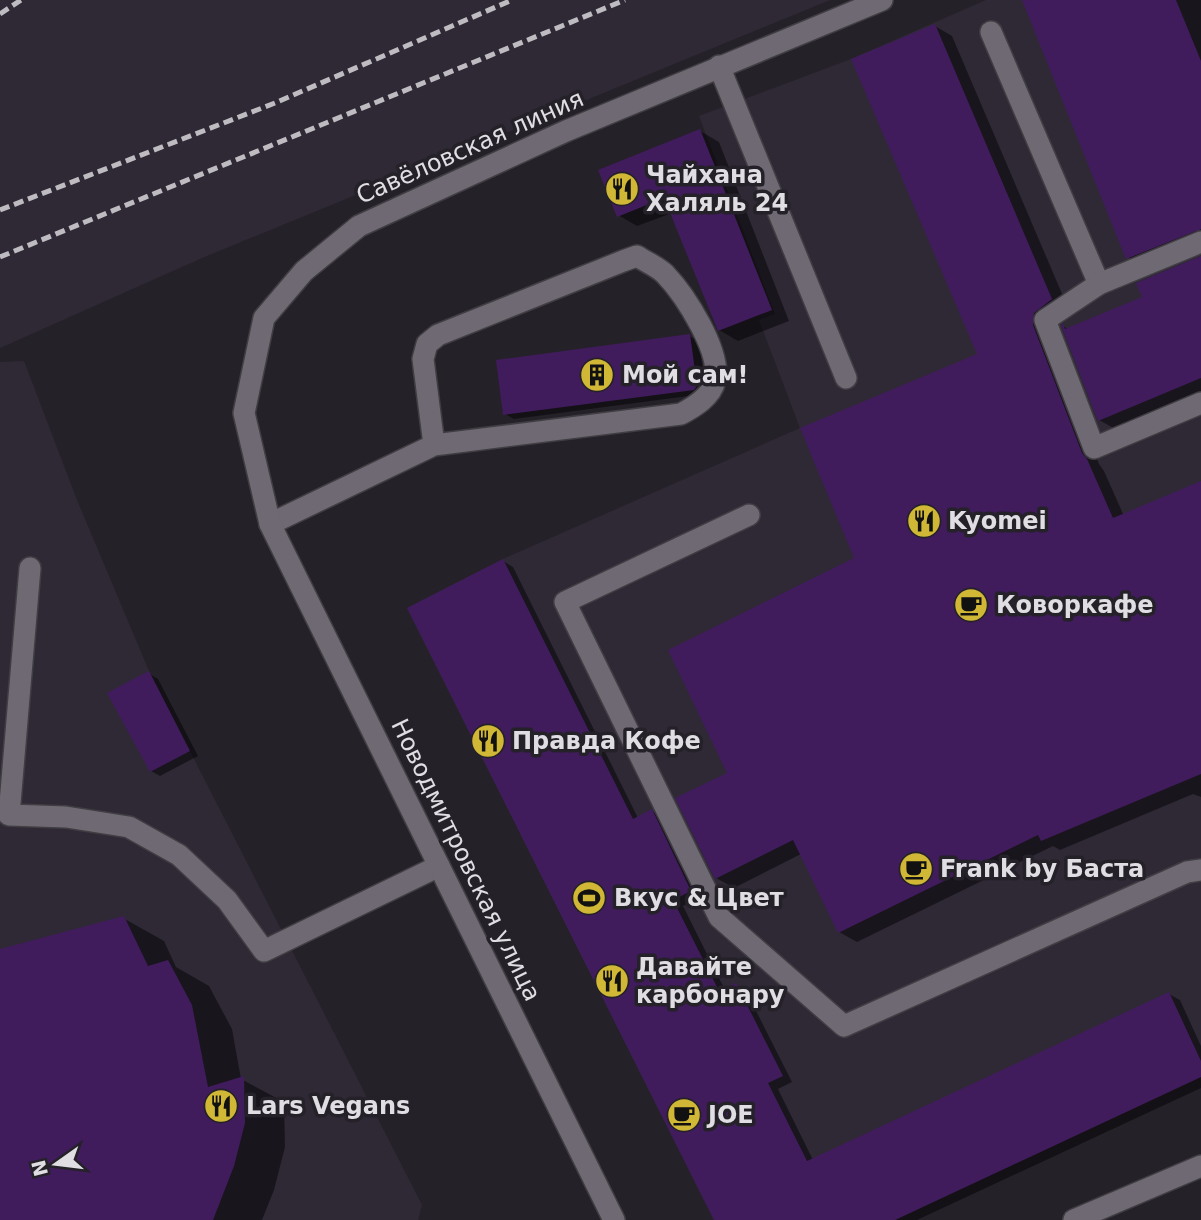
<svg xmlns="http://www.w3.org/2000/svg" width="1201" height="1220" font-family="'DejaVu Sans',sans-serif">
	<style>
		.built { fill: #2f2936 }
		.shadow { fill: #0007 }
		.building { fill: #411c5d }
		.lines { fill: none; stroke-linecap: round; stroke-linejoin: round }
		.lane-casing { stroke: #403d43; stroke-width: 24 }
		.street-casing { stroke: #403d43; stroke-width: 24 }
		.lane { stroke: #6e6973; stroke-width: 21 }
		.street { stroke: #6e6973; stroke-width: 21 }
		.rail { stroke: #bebbc1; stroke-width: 5; stroke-dasharray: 10 5; stroke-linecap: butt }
		.labels { text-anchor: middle; stroke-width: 7; stroke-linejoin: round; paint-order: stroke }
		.street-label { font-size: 24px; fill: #e0dee3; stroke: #252129 }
		.poi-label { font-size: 24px; font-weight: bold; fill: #e0dee3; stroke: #252129; text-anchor: start }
	</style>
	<rect width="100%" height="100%" fill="#252129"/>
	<g class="built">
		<path d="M 0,0 L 830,0 L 202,258 L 0,348 Z"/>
		<path d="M 986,0 L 1201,0 L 1201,1077 L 895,1220 L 714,1220 L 407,608 L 503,559 L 800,428 L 759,320 L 775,314 L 699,116 L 851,59 Z"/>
		<path d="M 24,361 L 77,500 L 149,671 L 422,1205 L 418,1220 L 0,1220 L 0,362 Z"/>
	</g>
	<g class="shadow">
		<path d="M 1023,0 L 1201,0 L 1201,230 L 1190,224 L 1188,227 L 1201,234 L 1145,267 L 1128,257 Z"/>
		<path d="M 935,26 L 952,36 L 1069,310 L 1051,323 L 1050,336 L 1099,464 L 1104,471 L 1124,516 L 1201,483 L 1201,797 L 1193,794 L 1060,850 L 1053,846 L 857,942 L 839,932 L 801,854 L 734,888 L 716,878 L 729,773 L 979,355 Z"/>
		<path d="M 700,131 L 719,142 L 789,321 L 738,341 L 719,330 L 672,213 L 637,226 L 618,215 Z"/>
		<path d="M 1201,258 L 1201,394 L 1117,430 L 1099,420 L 1063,326 L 1068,329 L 1144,297 Z"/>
		<path d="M 689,336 L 699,341 L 706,392 L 704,394 L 514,419 L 505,414 Z"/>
		<path d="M 503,561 L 513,567 L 638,818 L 652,811 L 662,817 L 701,897 L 683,906 L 725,990 L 736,985 L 746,991 L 792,1082 L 778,1089 L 813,1160 L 1169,994 L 1180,1000 L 1201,1046 L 1201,1088 L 917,1220 L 716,1220 Z"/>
		<path d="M 148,673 L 158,679 L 198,756 L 160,776 L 151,771 Z"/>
		<path d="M 123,918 L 164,941 L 176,967 L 209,986 L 232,1029 L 241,1079 L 284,1102 L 285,1147 L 274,1190 L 262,1220 L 0,1220 L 0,951 Z"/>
	</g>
	<g class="building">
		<path d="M 1022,0 L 1176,0 L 1201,61 L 1201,229 L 1126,259 Z"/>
		<path d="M 935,24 L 1052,299 L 1034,313 L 1033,325 L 1082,453 L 1087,459 L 1113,518 L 1201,481 L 1201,774 L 1041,841 L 1038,835 L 838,933 L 793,840 L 715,879 L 675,798 L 727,773 L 668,650 L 854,558 L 800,428 L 977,354 L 851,59 Z"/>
		<path d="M 700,129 L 772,310 L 718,331 L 664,198 L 617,217 L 598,170 Z"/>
		<path d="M 1201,256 L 1201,378 L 1098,421 L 1061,325 L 1063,324 L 1065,329 L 1142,297 L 1136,283 Z"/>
		<path d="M 690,334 L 697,386 L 694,390 L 503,415 L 496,360 Z"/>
		<path d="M 503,559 L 633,819 L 652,809 L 691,891 L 673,900 L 719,991 L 736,983 L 783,1076 L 768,1083 L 807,1161 L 1169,992 L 1201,1061 L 1201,1077 L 895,1220 L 714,1220 L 407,608 Z"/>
		<path d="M 149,671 L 190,751 L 150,772 L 107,693 Z"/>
		<path d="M 124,916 L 148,966 L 168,960 L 192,1005 L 208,1087 L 244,1076 L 245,1123 L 234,1166 L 213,1220 L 0,1220 L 0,949 Z"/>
	</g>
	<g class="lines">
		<g class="lane-casing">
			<g id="lane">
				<path d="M 991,32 L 1099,284"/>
				<path d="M 719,66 L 846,378"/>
				<path d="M 1201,242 L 1099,284 L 1045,320 L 1094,448 L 1201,403"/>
				<path d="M 749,515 L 565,602 L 719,917 L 844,1026 L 1187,872 L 1201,870"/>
				<path d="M 270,524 L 434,445 L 681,414 C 694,407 711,397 715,381 C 722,352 685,295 665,274 C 658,267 646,262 637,256 L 623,261 L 438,335 L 427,344 L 423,359 L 434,445"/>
				<path d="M 30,568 L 9,815 L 66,817 L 129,827 L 179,855 L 227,900 L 264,951 L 439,866"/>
			</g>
		</g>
		<g class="street-casing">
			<g id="street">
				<path d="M 614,1220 L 270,524 L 244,413 L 264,318 L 304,271 L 359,226 L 566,131 L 882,0"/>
				<path d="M 1074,1220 L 1201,1166"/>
			</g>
		</g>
		<use href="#lane" class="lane"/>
		<use href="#street" class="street"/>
		<g class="rail">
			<path d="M 0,14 L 21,0"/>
			<path d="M 0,210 L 275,103 L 512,0"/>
			<path d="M 0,257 L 625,0"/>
		</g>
	</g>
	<defs>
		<g id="restaurant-disc" transform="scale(1.75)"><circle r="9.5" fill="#d1b736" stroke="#252129"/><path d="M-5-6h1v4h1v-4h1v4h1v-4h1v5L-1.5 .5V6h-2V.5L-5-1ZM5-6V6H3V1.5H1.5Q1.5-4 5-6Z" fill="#111"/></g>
		<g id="building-disc" transform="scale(1.75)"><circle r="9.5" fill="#d1b736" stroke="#252129"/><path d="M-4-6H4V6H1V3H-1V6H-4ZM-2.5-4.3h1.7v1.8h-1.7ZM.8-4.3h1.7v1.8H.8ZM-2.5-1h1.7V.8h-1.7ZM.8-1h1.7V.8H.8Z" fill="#111"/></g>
		<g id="cafe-disc" transform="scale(1.75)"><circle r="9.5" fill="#d1b736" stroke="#252129"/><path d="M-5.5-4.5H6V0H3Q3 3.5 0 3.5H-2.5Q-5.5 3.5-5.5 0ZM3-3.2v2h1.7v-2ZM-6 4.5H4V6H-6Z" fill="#111"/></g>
		<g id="stadium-disc" transform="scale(1.75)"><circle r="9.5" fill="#d1b736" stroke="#252129"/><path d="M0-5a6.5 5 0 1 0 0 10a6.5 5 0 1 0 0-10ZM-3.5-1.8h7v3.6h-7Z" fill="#111"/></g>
	</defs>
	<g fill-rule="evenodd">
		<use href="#restaurant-disc" x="622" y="189"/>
		<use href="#building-disc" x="597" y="375"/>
		<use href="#restaurant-disc" x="924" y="521"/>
		<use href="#cafe-disc" x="971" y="605"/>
		<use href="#restaurant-disc" x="488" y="741"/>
		<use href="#cafe-disc" x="916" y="869"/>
		<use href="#stadium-disc" x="589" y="898"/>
		<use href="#restaurant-disc" x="612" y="981"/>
		<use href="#restaurant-disc" x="221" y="1106"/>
		<use href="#cafe-disc" x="684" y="1115"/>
	</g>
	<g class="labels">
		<g class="street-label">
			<text transform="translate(470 147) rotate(-24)" y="8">Савёловская линия</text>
			<text transform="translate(466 860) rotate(64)" y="8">Новодмитровская улица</text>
		</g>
		<g class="poi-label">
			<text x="646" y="183">Чайхана<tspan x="646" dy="28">Халяль 24</tspan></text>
			<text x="622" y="383">Мой сам!</text>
			<text x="948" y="529">Kyomei</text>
			<text x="996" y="613">Коворкафе</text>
			<text x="512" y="749">Правда Кофе</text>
			<text x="940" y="877">Frank by Баста</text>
			<text x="614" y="906">Вкус &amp; Цвет</text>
			<text x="636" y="975">Давайте<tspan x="636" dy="28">карбонару</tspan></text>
			<text x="246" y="1114">Lars Vegans</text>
			<text x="708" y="1123">JOE</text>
		</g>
	</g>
	<g transform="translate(56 1164) rotate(256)" stroke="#252129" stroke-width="5" paint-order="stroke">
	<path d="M0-5L12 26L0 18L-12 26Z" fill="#e0dee3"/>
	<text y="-10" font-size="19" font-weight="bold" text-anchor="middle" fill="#e0dee3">N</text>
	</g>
</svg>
